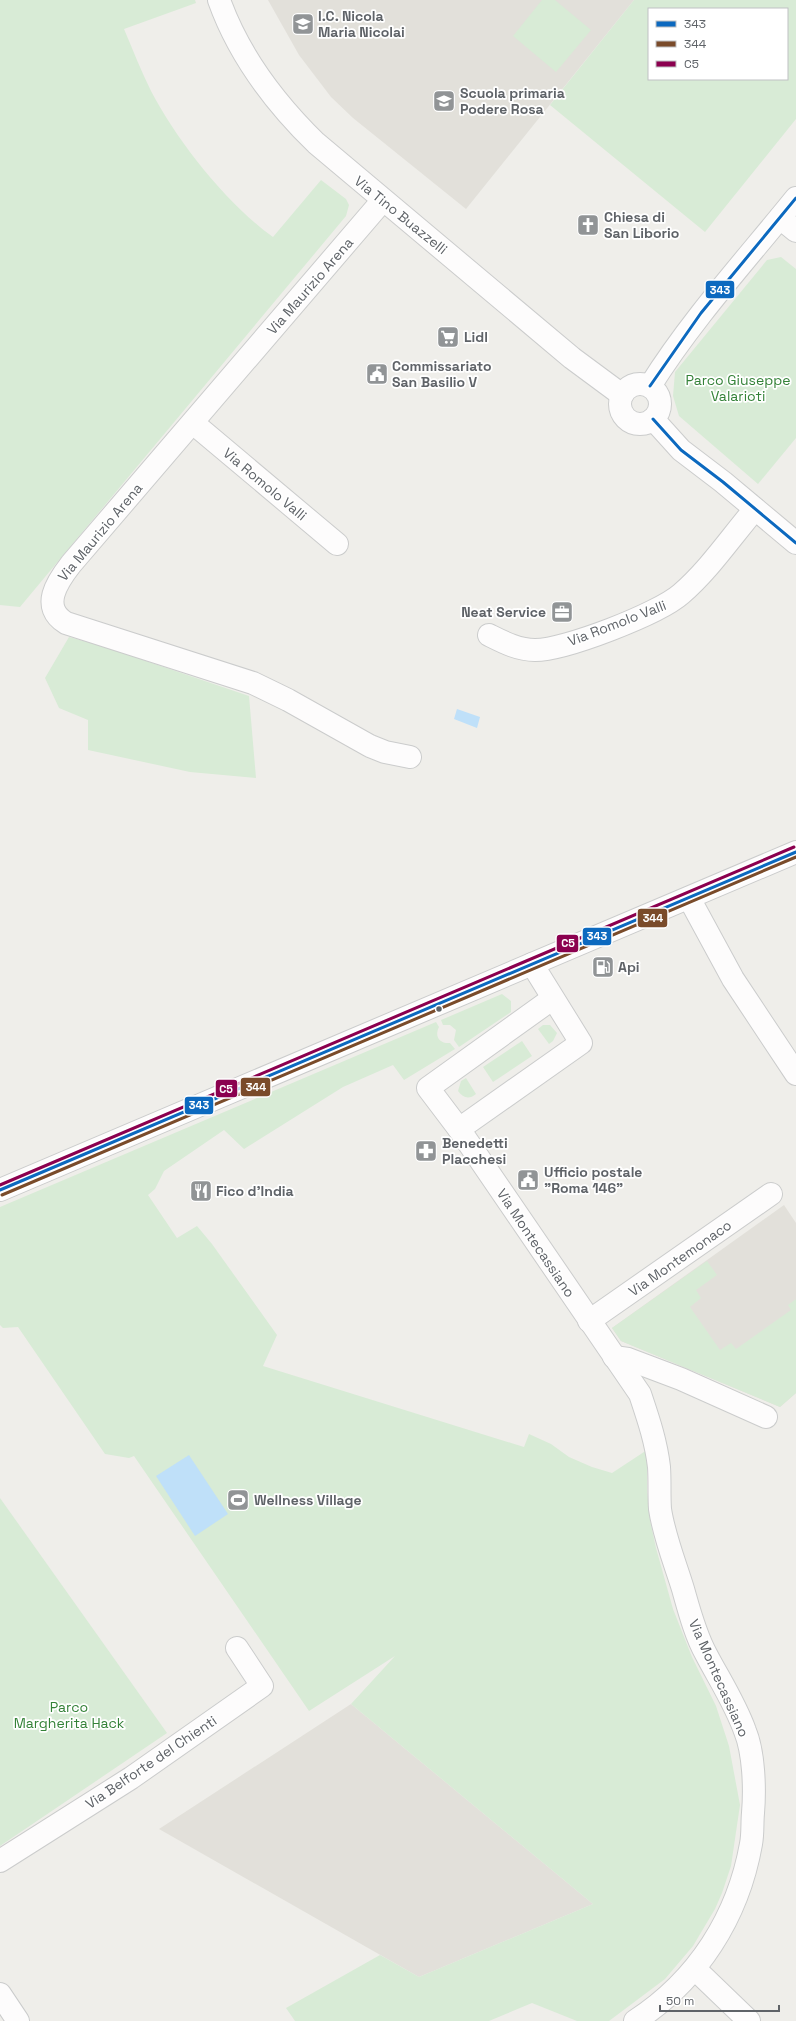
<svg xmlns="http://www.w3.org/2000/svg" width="796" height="2021" font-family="'Space Grotesk',sans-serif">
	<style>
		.education { fill: #e2e0da }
		.green { fill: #d8ebd6; fill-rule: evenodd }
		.water { fill: #bfe0f9 }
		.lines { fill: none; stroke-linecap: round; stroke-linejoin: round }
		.minor-casing { stroke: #cbcccc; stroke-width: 24 }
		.minor { stroke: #fdfcfc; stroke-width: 22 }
		.bus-1-casing { stroke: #fff; stroke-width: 6 }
		.bus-2-casing { stroke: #fff; stroke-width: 6 }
		.bus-3-casing { stroke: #fff; stroke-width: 6 }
		.bus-1 { stroke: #0c69bf; stroke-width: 3 }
		.bus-2 { stroke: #7a4b2a; stroke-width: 3 }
		.bus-3 { stroke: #8b004f; stroke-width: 3 }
		.bus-dot { fill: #5f6368; stroke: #fff; stroke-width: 1.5 }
		.labels { text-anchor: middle; stroke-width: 3.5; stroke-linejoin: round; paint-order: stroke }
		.poi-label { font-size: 14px; font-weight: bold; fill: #5f6368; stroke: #fff; text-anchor: start }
		.street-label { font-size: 14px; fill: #5f6368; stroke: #fff }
		.park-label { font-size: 14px; fill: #348238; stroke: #fff }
		.line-badge { stroke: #fff; stroke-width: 1.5 }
		.badge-label { font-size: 11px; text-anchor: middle; font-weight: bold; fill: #fff }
	</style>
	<rect width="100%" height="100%" fill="#efeeea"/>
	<g class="education">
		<path d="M 268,0 L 634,0 L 466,209 L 353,118 L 331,97 L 299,55 Z"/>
		<path d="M 784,1205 L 796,1223 L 796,1393 L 780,1407 L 621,1341 L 612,1328 Z"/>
		<path d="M 351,1704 L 593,1904 L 419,1977 L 159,1829 Z"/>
	</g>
	<g class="green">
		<path d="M 0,0 L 195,0 L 196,3 L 124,29 C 133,50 141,71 151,91 C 177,141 227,204 273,237 L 321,180 L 346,199 L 349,205 L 346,216 L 20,607 L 0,605 Z"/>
		<path d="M 542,0 L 555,0 L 591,30 L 556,72 L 513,36 Z"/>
		<path d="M 634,0 L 796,0 L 796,119 L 705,232 L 550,105 ZM 649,9 L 787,9 L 787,79 L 649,79 Z"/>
		<path d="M 781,257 L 796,269 L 796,438 L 758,484 L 679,416 L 673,396 L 675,372 L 767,260 Z"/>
		<path d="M 69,637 L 102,646 L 249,696 L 256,778 L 190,772 L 88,750 L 88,720 L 59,708 L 45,678 Z"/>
		<path d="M 502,994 L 511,1001 L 511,1012 L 459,1047 L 454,1040 L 456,1030 L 450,1025 L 443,1025 L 441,1020 Z"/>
		<path d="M 436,1022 L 439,1027 C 434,1037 440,1044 450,1043 L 455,1049 L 404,1080 L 393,1065 L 343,1087 L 244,1149 L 224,1130 L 164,1171 L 155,1189 L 148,1195 L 177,1238 L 197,1226 L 212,1244 L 277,1335 L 263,1366 L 524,1447 L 529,1434 L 551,1444 L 569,1457 L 592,1467 L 612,1473 L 647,1450 L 647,1490 L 650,1520 L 656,1548 L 673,1609 L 692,1657 L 716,1706 L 729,1746 L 740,1805 L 731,1866 L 722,1893 L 715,1909 L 693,1946 L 665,1979 L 609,2021 L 577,2021 L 532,2003 L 489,2021 L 295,2021 L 286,2008 L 380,1955 L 419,1977 L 593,1904 L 351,1704 L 395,1656 L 309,1711 L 134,1456 L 129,1458 L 105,1454 L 18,1327 L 3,1328 L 0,1325 L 0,1207 Z"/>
		<path d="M 543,1025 L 550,1025 L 557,1033 L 553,1041 L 549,1044 L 538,1029 Z"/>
		<path d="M 522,1041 L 532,1056 L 493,1082 L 483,1067 Z"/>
		<path d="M 466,1078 L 476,1094 C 469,1100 463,1098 458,1091 L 461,1081 Z"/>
		<path d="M 707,1261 L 717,1275 L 696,1290 L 701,1298 L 690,1307 L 720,1350 L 731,1343 L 736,1349 L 791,1310 L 788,1305 L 796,1299 L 796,1393 L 780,1407 L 621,1341 L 612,1328 Z"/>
		<path d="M 0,1498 L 167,1733 L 0,1846 Z"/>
	</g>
	<g class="water">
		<path d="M 457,709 L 480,717 L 477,728 L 454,719 Z"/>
		<path d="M 189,1455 L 228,1514 L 195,1536 L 156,1476 Z"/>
	</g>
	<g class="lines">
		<g class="minor-casing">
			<g id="minor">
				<path d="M 219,0 C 239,56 274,102 316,143 L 572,358 L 622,395"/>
				<path d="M 383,200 L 71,564 C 57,582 40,607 66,623 L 253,683 L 288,700 L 370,746 L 385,752 L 410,757"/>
				<path d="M 780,218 L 796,231"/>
				<circle cx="640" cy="404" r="20"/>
				<path d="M 650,386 C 692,319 746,260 796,198"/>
				<path d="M 653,419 L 681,450 L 723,482 L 796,543"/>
				<path d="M 193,423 L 337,544"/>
				<path d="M 489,635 C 503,642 518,650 535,650 C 565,650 658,614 681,594 C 709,570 731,537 755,509"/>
				<path d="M 689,898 L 733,979 L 796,1074"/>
				<path d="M 552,999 L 428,1088 L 459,1129 L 640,1394 C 648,1418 656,1441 659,1467 C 660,1481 659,1495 660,1509 C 664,1536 675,1563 683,1589 C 689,1610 695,1634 706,1654 C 719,1679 735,1703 745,1731 C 754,1753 755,1789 753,1813 C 752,1823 753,1834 751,1844 C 738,1917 698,1980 635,2021"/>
				<path d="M 459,1129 L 581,1043 L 532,964"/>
				<path d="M 0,1190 L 796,852"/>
				<path d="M 589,1321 L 771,1194"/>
				<path d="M 614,1357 L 628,1359 L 681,1379 L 766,1417"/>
				<path d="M 0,1861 L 131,1778 L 262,1686 L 237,1648"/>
				<path d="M 695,1969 L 749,2021"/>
				<path d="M 0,1994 L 18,2021"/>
			</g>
		</g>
		<use href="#minor" class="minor"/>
		<g class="bus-1-casing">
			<g id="bus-1">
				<path d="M 650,386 L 701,313 L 796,198"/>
				<path d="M 653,419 L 681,450 L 723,482 L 796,543"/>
				<path d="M 0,1190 L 796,852"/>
			</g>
		</g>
		<g class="bus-2-casing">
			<path id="bus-2" d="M 2,1195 L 796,857"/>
		</g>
		<g class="bus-3-casing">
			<path id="bus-3" d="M 0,1185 L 794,847"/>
		</g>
		<use href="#bus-1" class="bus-1"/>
		<use href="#bus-2" class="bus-2"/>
		<use href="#bus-3" class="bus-3"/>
	</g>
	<defs>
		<g id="school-square" transform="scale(1.15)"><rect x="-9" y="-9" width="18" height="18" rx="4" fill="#919496" stroke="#fff"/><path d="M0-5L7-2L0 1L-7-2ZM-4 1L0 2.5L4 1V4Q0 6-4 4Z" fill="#fff"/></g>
		<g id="church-square" transform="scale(1.15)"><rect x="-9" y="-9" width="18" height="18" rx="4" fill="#919496" stroke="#fff"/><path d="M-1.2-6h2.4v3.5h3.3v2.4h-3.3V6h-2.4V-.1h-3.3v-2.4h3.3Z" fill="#fff"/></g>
		<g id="supermarket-square" transform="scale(1.15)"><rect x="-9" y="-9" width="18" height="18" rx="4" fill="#919496" stroke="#fff"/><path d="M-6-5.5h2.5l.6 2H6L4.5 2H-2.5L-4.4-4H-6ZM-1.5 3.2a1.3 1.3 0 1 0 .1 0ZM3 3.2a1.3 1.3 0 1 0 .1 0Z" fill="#fff"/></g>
		<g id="civic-square" transform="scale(1.15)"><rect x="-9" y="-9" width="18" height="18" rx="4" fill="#919496" stroke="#fff"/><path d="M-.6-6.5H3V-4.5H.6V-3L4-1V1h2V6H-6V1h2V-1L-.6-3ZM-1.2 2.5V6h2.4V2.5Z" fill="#fff"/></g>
		<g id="office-square" transform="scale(1.15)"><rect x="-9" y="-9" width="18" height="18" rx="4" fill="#919496" stroke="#fff"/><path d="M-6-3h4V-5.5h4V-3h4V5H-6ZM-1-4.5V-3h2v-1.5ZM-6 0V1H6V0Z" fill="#fff"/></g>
		<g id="fuel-square" transform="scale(1.15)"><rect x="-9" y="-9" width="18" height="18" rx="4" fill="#919496" stroke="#fff"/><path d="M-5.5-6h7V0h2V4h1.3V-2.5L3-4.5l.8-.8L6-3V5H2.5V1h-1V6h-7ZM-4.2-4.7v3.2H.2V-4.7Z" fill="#fff"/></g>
		<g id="pharmacy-square" transform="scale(1.15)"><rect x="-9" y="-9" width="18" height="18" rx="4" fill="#919496" stroke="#fff"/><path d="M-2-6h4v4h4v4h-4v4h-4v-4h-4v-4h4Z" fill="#fff"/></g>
		<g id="restaurant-square" transform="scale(1.15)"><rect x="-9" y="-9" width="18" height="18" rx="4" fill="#919496" stroke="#fff"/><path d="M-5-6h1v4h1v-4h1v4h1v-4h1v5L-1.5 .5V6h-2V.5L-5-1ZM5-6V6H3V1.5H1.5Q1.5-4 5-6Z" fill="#fff"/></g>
		<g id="stadium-square" transform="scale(1.15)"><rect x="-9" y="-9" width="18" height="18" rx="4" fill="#919496" stroke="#fff"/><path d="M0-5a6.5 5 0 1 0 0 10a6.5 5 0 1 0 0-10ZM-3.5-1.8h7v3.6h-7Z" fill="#fff"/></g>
	</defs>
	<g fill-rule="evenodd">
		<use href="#school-square" x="303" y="24"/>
		<use href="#school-square" x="444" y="101"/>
		<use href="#church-square" x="588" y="225"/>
		<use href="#supermarket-square" x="448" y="337"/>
		<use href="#civic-square" x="377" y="374"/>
		<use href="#office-square" x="562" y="612"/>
		<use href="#fuel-square" x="603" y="967"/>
		<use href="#pharmacy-square" x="426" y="1151"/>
		<use href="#civic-square" x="528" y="1180"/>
		<use href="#restaurant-square" x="201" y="1191"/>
		<use href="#stadium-square" x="238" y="1500"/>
	</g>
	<circle class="bus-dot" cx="439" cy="1009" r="3.5"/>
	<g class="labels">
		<g class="poi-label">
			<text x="318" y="21">I.C. Nicola<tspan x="318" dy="16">Maria Nicolai</tspan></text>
			<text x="460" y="98">Scuola primaria<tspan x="460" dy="16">Podere Rosa</tspan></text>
			<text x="604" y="222">Chiesa di<tspan x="604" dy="16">San Liborio</tspan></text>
			<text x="464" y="342">Lidl</text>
			<text x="392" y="371">Commissariato<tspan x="392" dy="16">San Basilio V</tspan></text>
			<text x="546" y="617" text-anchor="end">Neat Service</text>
			<text x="618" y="972">Api</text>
			<text x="442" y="1148">Benedetti<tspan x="442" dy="16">Placchesi</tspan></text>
			<text x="544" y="1177">Ufficio postale<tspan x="544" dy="16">"Roma 146"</tspan></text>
			<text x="216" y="1196">Fico d'India</text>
			<text x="254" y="1505">Wellness Village</text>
		</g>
		<g class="street-label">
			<text transform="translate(401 215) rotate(39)" y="5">Via Tino Buazzelli</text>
			<text transform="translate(310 286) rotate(-49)" y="5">Via Maurizio Arena</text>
			<text transform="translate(265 484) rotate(40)" y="5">Via Romolo Valli</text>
			<text transform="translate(100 532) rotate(-50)" y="5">Via Maurizio Arena</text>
			<text transform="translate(617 623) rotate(-21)" y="5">Via Romolo Valli</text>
			<text transform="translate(536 1243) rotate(56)" y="5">Via Montecassiano</text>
			<text transform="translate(680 1258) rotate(-35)" y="5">Via Montemonaco</text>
			<text transform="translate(719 1678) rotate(66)" y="5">Via Montecassiano</text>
			<text transform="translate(151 1762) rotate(-34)" y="5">Via Belforte del Chienti</text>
		</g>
		<g class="park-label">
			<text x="738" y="385">Parco Giuseppe<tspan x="738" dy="16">Valarioti</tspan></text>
			<text x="69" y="1712">Parco<tspan x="69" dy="16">Margherita Hack</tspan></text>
		</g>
	</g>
	<g class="line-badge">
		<rect x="705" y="280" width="30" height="19" rx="4" fill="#0c69bf"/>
		<rect x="637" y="908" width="31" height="20" rx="4" fill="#7a4b2a"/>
		<rect x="582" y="927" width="30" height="19" rx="4" fill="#0c69bf"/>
		<rect x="556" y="934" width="23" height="19" rx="4" fill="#8b004f"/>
		<rect x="240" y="1077" width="31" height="20" rx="4" fill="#7a4b2a"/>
		<rect x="215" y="1079" width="23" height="19" rx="4" fill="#8b004f"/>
		<rect x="184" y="1096" width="30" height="19" rx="4" fill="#0c69bf"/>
	</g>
	<g class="badge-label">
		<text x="720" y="294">343</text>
		<text x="653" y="922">344</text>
		<text x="597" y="940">343</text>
		<text x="568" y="947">C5</text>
		<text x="256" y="1091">344</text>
		<text x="226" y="1093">C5</text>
		<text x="199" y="1109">343</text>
	</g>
	<rect x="648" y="8" width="140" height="72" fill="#ffffff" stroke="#bfc1c3"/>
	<rect x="656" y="21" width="20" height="6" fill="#0c69bf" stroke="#bfc1c3"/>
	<text x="684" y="28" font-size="12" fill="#5f6368">343</text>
	<rect x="656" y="41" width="20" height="6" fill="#7a4b2a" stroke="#bfc1c3"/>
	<text x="684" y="48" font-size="12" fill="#5f6368">344</text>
	<rect x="656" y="61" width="20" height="6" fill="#8b004f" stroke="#bfc1c3"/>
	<text x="684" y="68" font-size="12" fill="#5f6368">C5</text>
	<path d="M660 2005v6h119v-6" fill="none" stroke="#5f6368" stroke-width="2"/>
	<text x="666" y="2005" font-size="12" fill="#5f6368" stroke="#ffffff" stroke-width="3" paint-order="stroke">50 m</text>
</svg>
